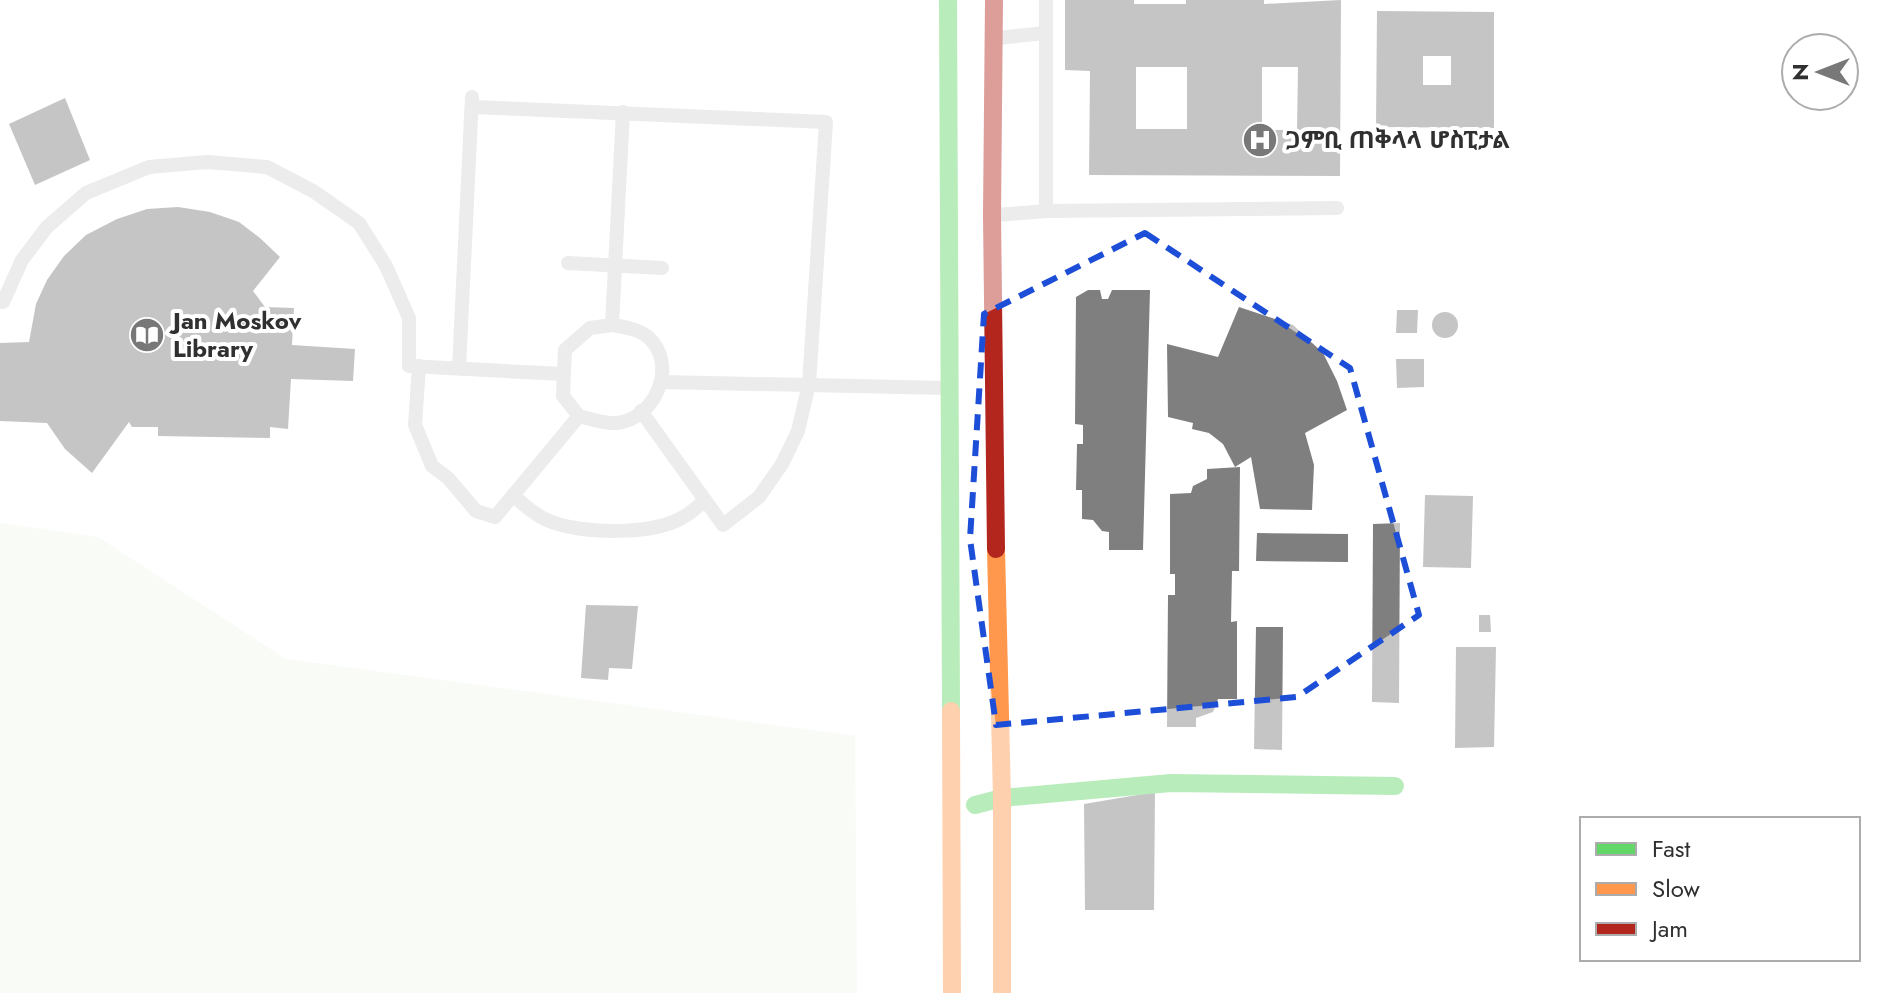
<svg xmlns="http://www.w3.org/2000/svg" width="1892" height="993" font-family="Jost,'Noto Sans Ethiopic',sans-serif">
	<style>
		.green { fill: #f1f5ed }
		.building { fill: #7f7f7f; fill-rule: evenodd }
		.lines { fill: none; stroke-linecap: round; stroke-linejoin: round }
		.lane { stroke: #d4d4d4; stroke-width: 14 }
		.fast { stroke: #63d668; stroke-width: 18 }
		.slow { stroke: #ff974d; stroke-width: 18 }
		.jam { stroke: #b3261e; stroke-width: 18 }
		.marked { fill: none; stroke: #1d4ed8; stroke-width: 6; stroke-dasharray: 16 10; stroke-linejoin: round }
		.labels { text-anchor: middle; stroke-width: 8; stroke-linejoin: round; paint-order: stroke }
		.poi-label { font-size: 24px; font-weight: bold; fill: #303030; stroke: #fff; text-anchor: start }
	</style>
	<rect width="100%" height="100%" fill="#fff"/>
	<path class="green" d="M 0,523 L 98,537 L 286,659 L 855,736 L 857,993 L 0,993 Z"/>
	<g class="building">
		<path d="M 1065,0 L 1134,0 L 1134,4 L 1186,4 L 1186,0 L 1264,0 L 1264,4 L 1341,0 L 1340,176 L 1089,175 L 1090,71 L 1065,70 ZM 1136,67 L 1187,67 L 1187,129 L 1136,129 ZM 1262,67 L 1298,67 L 1297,130 L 1262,130 Z"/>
		<path d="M 1377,11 L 1494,12 L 1494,128 L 1376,127 ZM 1423,56 L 1451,56 L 1451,85 L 1423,85 Z"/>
		<path d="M 65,98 L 90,160 L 35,185 L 9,124 Z"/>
		<path d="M 178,207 L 210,212 L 239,222 L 260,238 L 280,257 L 253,291 L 265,307 L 294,308 L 292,345 L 355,349 L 353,381 L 291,379 L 288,429 L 270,427 L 270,438 L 158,436 L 158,427 L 132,427 L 129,422 L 92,473 L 65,449 L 47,423 L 0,421 L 0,343 L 29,342 L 36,304 L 47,280 L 64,256 L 86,235 L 117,219 L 147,209 Z"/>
		<path d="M 1088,290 L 1100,290 L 1102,299 L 1108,299 L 1112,290 L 1150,290 L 1143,550 L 1109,550 L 1109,532 L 1102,531 L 1093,520 L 1082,519 L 1082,490 L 1076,490 L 1077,444 L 1083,444 L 1083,425 L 1075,424 L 1076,297 Z"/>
		<path d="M 1239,307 L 1293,325 L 1323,353 L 1337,381 L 1347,410 L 1305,433 L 1314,465 L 1312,510 L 1260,509 L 1251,457 L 1235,467 L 1223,444 L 1209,433 L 1192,429 L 1193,423 L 1168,417 L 1167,344 L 1218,357 Z"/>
		<path d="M 1397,310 L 1418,310 L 1417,333 L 1396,333 Z"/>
		<circle cx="1445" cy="325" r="13"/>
		<path d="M 1396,359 L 1424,359 L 1424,387 L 1397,388 Z"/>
		<path d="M 1240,467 L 1239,571 L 1232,571 L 1231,622 L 1237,621 L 1237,699 L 1218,699 L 1213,712 L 1196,718 L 1196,727 L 1167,727 L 1168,595 L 1175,595 L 1175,574 L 1170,574 L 1170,494 L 1191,493 L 1193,486 L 1207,479 L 1207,469 Z"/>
		<path d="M 1425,495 L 1473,496 L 1471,568 L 1423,567 Z"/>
		<path d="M 1400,523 L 1399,703 L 1372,702 L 1373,524 Z"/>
		<path d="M 1257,533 L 1348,534 L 1348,562 L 1256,561 Z"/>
		<path d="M 586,605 L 638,606 L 632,669 L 609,668 L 608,680 L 581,678 Z"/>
		<path d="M 1479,615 L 1490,615 L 1491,632 L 1479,632 Z"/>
		<path d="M 1256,627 L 1283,627 L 1282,750 L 1254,749 Z"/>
		<path d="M 1456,647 L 1496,647 L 1494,747 L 1455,748 Z"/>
		<path d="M 1155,792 L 1154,910 L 1085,910 L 1084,804 Z"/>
	</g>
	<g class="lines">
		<g class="lane">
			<path d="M 998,38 L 1045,33"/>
			<path d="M 472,107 L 826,122 L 809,384 L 798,431 L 782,464 L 759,497 L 723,525 L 641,411"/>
			<path d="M 1046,211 L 1046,0"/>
			<path d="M 996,215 L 1046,211 L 1337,208"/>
			<path d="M 568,263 L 662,268"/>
			<path d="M 3,302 L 22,260 L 47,227 L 86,193 L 149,167 L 207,162 L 267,167 L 313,191 L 359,223 L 386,266 L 409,318 L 409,366 L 563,374"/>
			<path d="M 612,325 C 626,327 643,330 652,341 C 677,370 653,420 616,423 C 604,424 591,419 579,416 L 563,396 L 565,350 L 590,328 Z"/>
			<path d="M 612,325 L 623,112"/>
			<path d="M 419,366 L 415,425 L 432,466 L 448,478 L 476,511 L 495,517 L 579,416"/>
			<path d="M 459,368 L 472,97"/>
			<path d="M 662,382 L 947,388"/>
			<path d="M 513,495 C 524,505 535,515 549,521 C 583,534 654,536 685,516 C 692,512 699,505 705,500"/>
		</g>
		<g class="fast">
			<path d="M 948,0 L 951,711"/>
			<path d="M 975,805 L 1002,798 L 1171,783 L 1395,786"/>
		</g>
		<g class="slow">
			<path d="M 996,549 L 1002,798 L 1002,993"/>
			<path d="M 951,711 L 952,993"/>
		</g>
		<path class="jam" d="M 994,0 L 992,215 L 996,549"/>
	</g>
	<path d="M0 0H1892V993H0ZM 1145,233 L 1350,368 L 1419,615 L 1297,697 L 996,725 L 970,539 L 984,314 Z" fill="#fff" fill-opacity=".55" fill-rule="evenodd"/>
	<path class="marked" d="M 1145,233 L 1350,368 L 1419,615 L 1297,697 L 996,725 L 970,539 L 984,314 Z"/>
	<defs>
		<g id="hospital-disc" transform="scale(1.8)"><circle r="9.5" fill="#787878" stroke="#fff"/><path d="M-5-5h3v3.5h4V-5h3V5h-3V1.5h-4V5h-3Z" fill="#fff"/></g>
		<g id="library-disc" transform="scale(1.8)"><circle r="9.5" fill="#787878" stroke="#fff"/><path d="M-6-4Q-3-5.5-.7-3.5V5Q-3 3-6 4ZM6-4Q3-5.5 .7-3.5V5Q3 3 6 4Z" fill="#fff"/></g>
	</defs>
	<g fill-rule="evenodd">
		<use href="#hospital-disc" x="1260" y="140"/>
		<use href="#library-disc" x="147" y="335"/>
	</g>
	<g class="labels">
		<g class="poi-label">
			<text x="1286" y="148">ጋምቢ ጠቅላላ ሆስፒታል</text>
			<text x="173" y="329">Jan Moskov<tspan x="173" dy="28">Library</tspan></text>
		</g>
	</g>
	<rect x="1580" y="817" width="280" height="144" fill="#ffffff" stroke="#acacac" stroke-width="2"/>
	<rect x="1596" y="843" width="40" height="12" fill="#63d668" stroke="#acacac" stroke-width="2"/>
	<text x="1652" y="857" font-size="24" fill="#303030">Fast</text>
	<rect x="1596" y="883" width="40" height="12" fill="#ff974d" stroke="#acacac" stroke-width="2"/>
	<text x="1652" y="897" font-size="24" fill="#303030">Slow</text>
	<rect x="1596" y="923" width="40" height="12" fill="#b3261e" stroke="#acacac" stroke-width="2"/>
	<text x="1652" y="937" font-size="24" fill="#303030">Jam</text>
	<g transform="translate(1820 72) rotate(270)"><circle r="38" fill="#ffffff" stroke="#acacac" stroke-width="2"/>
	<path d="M0-6L14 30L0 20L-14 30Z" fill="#787878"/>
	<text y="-12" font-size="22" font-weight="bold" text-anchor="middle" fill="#303030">N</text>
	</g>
</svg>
